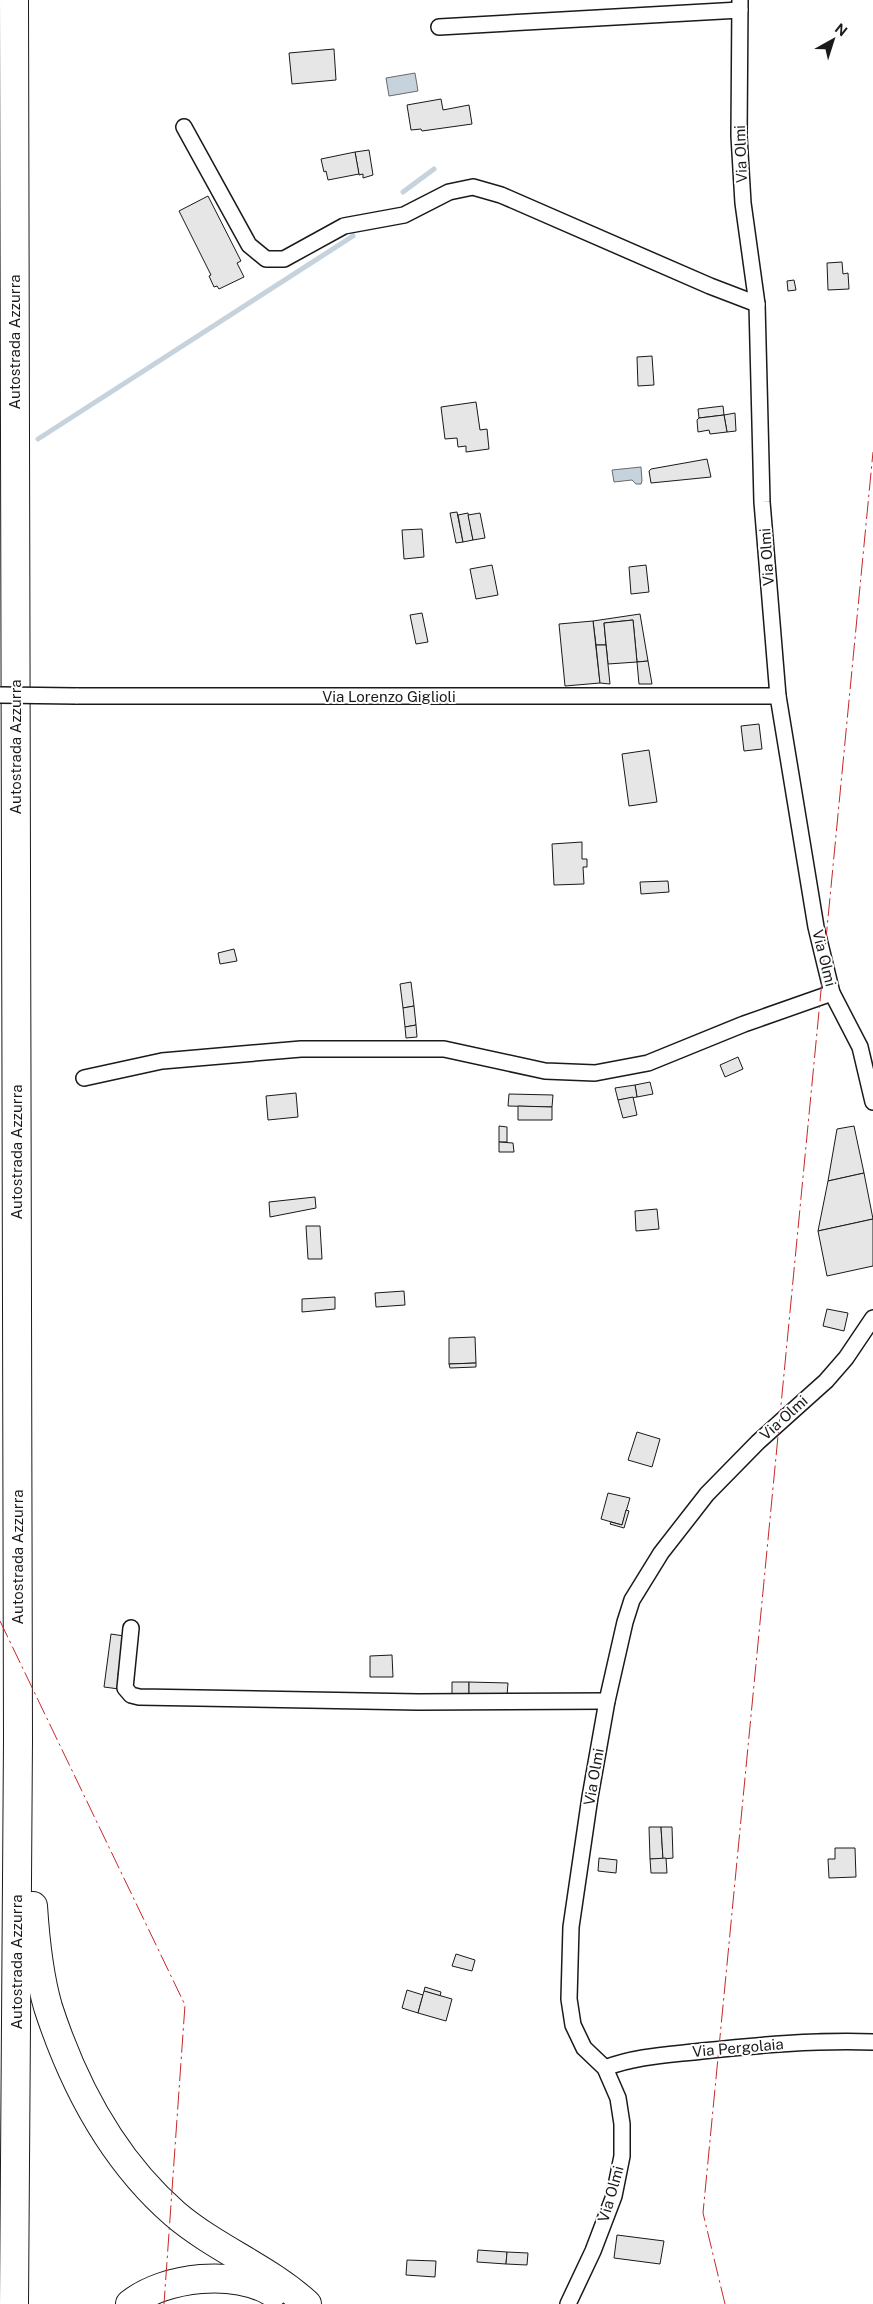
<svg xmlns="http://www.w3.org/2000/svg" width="873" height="2304" font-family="'Public Sans',sans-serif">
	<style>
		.water { fill: #c6d2dc; stroke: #6a6a6a }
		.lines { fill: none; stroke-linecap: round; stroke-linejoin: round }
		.stream { stroke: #c6d2dc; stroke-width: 5 }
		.building { fill: #e6e6e6; stroke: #1a1a1a }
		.minor-casing { stroke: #1a1a1a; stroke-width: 18 }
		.motorway-casing { stroke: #1a1a1a; stroke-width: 30 }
		.minor { stroke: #fff; stroke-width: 15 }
		.motorway { stroke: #fff; stroke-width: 28 }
		.minor-bridge-casing { stroke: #1a1a1a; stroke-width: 18; stroke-linecap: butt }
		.minor-bridge { stroke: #fff; stroke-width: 15 }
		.power { stroke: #c62828; stroke-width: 1; stroke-dasharray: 18 4 2.5 4; stroke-linecap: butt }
		.labels { text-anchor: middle; stroke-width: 4; stroke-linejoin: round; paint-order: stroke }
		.street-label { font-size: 15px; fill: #1a1a1a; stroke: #fff }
	</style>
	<rect width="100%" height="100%" fill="#fff"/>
	<g class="water">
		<path d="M 415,73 L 418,91 L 389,96 L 386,78 Z"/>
		<path d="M 641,467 L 642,481 L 641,484 L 636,484 L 632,480 L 614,482 L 612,470 Z"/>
	</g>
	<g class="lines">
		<g class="stream">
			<path d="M 403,192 L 434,169"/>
			<path d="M 38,439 L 353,236"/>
		</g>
	</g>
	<g class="building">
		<path d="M 334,49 L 336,80 L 292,84 L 289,53 Z"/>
		<path d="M 441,99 L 443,110 L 469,105 L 472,124 L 422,131 L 421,129 L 411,130 L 407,105 Z"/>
		<path d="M 369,150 L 373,175 L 363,178 L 363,174 L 359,175 L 355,152 Z"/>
		<path d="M 355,152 L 359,174 L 328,180 L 326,171 L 324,172 L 321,159 Z"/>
		<path d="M 208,196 L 241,261 L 237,263 L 244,277 L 219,289 L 217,286 L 214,287 L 209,276 L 211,275 L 179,211 Z"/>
		<path d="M 842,262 L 843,274 L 848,273 L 849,289 L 828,290 L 827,263 Z"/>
		<path d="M 794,280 L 796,290 L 788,291 L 787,281 Z"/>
		<path d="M 652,356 L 654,385 L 638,386 L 637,357 Z"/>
		<path d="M 476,402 L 480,430 L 487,429 L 489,449 L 466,452 L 466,446 L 458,447 L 457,438 L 445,439 L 441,407 Z"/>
		<path d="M 723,406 L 724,415 L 699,418 L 698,409 Z"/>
		<path d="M 735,413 L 736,431 L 727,432 L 724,415 Z"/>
		<path d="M 724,415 L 727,432 L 710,434 L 709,430 L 698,432 L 697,420 L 699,418 Z"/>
		<path d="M 707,459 L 711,477 L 651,483 L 649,471 L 651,469 Z"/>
		<path d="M 457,512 L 463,542 L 456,543 L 450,513 Z"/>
		<path d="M 468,513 L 473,540 L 463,542 L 458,515 Z"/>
		<path d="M 480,513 L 485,538 L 473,540 L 468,515 Z"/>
		<path d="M 422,529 L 424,557 L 404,559 L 402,530 Z"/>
		<path d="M 492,565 L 498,595 L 476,599 L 470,569 Z"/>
		<path d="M 646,565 L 649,592 L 631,594 L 629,567 Z"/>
		<path d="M 422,613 L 428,642 L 416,644 L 410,615 Z"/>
		<path d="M 640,614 L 648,661 L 637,662 L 633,620 L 604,623 L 606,645 L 596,645 L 593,621 Z"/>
		<path d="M 633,620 L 637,662 L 608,664 L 604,623 Z"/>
		<path d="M 593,621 L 600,683 L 565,686 L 559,624 Z"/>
		<path d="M 596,645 L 606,645 L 610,684 L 600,683 Z"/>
		<path d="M 648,661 L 652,684 L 639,684 L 637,662 Z"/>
		<path d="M 759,724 L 762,749 L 744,751 L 741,726 Z"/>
		<path d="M 649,750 L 657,802 L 629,806 L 622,754 Z"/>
		<path d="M 582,842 L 582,859 L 587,859 L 587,867 L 583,867 L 584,884 L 554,885 L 552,844 Z"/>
		<path d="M 668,881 L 669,892 L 641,894 L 640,882 Z"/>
		<path d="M 234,949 L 237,961 L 220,964 L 218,953 Z"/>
		<path d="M 411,982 L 414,1006 L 403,1008 L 400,984 Z"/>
		<path d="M 414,1006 L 416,1025 L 405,1027 L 403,1008 Z"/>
		<path d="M 416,1025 L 417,1037 L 406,1038 L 405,1027 Z"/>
		<path d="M 738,1057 L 743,1069 L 725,1077 L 720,1065 Z"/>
		<path d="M 650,1082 L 653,1094 L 637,1097 L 635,1085 Z"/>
		<path d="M 635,1085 L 637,1097 L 618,1100 L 615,1088 Z"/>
		<path d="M 296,1093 L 298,1117 L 268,1120 L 266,1096 Z"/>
		<path d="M 509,1094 L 553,1095 L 552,1107 L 508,1106 Z"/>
		<path d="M 633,1097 L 637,1115 L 623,1118 L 618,1100 Z"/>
		<path d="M 518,1106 L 552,1107 L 552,1120 L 518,1120 Z"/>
		<path d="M 499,1126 L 507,1127 L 507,1142 L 499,1142 Z"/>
		<path d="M 854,1126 L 864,1173 L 828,1181 L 837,1129 Z"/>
		<path d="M 499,1142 L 513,1143 L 514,1152 L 499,1152 Z"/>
		<path d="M 864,1173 L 873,1219 L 818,1231 L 828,1181 Z"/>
		<path d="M 315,1197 L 316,1208 L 270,1217 L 269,1202 Z"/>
		<path d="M 657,1209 L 659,1229 L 636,1231 L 635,1211 Z"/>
		<path d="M 873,1219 L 873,1266 L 827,1276 L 818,1231 Z"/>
		<path d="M 306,1226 L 320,1226 L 322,1259 L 308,1259 Z"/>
		<path d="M 404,1291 L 405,1305 L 376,1307 L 375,1293 Z"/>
		<path d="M 335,1297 L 335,1309 L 302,1312 L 302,1299 Z"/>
		<path d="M 827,1309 L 848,1313 L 844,1331 L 823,1326 Z"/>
		<path d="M 475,1337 L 476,1363 L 449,1364 L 449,1338 Z"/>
		<path d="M 476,1363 L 476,1367 L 450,1368 L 449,1364 Z"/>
		<path d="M 637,1432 L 660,1439 L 652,1467 L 628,1460 Z"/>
		<path d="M 608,1493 L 630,1498 L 622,1525 L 601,1519 Z"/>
		<path d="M 626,1510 L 629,1511 L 624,1528 L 610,1524 L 611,1522 L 622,1525 Z"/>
		<path d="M 111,1634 L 124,1636 L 118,1675 L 121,1676 L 119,1689 L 104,1687 Z"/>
		<path d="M 392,1655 L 393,1677 L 370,1677 L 370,1656 Z"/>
		<path d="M 452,1682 L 469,1682 L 469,1695 L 452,1696 Z"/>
		<path d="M 469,1682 L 508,1683 L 507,1696 L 469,1695 Z"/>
		<path d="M 649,1827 L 661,1827 L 663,1859 L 650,1859 Z"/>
		<path d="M 661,1827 L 672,1827 L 673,1858 L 663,1859 Z"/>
		<path d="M 835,1848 L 855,1848 L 856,1877 L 829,1878 L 828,1859 L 835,1859 Z"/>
		<path d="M 599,1858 L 617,1860 L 616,1873 L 598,1871 Z"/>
		<path d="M 666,1858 L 667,1873 L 651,1873 L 650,1859 Z"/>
		<path d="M 456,1954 L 475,1960 L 472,1971 L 452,1966 Z"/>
		<path d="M 425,1987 L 441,1992 L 440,1996 L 424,1991 Z"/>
		<path d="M 407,1990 L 423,1995 L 418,2013 L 402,2008 Z"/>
		<path d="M 424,1991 L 452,1999 L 446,2021 L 418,2013 Z"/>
		<path d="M 617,2235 L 664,2241 L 660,2264 L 614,2258 Z"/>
		<path d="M 478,2250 L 507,2252 L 506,2264 L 477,2262 Z"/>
		<path d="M 507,2252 L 528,2253 L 527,2265 L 506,2264 Z"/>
		<path d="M 407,2260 L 436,2261 L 435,2277 L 406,2275 Z"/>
	</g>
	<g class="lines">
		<g class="minor-casing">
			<g id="minor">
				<path d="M 740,0 L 739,136 L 743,203 L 757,304 L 762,502 L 778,696 L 816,927 L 832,993 L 860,1047 L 873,1102"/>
				<path d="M 439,27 L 740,10"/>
				<path d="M 184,127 L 249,245 L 266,259 L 284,259 L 344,226 L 404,215 L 449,192 L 473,187 L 501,195 L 710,286 L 757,304"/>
				<path d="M 76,696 L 778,696"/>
				<path d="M 84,1078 L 162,1061 L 301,1049 L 444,1049 L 545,1071 L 595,1073 L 648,1063 L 744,1024 L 832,993"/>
				<path d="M 131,1628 L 125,1688 L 131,1695 L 139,1697 L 418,1702 L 607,1701"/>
				<path d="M 605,2068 C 637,2056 668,2055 702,2051 C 759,2045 816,2040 873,2042"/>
				<path d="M 568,2304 L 593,2251 L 614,2196 L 622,2156 L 622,2124 L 618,2098 L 605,2068 L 584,2048 L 573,2025 L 569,1999 L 571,1927 L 590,1797 L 607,1701 L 625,1622 L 632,1600 L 661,1553 L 707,1494 L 758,1442 L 826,1381 L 846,1358 L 873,1318"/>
			</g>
		</g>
		<g class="motorway-casing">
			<g id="motorway">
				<path d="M 14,0 L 18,1739 L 14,2304"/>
				<path d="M 33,1906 C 35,1937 39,1976 48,2007 C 73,2084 113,2160 175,2214 C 216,2249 268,2268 307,2304"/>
				<path d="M 130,2304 C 165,2276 236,2269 273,2293"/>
			</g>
		</g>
		<use href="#minor" class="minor"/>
		<use href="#motorway" class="motorway"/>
		<g class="minor-bridge-casing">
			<path id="minor-bridge" d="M 0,695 L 76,696"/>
		</g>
		<use href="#minor-bridge" class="minor-bridge"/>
		<g class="power">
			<path d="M 0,1621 L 185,2005 L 164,2304"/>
			<path d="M 725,2304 L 703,2213 L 873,452"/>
		</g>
	</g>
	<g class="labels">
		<g class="street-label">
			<text transform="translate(741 154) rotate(-92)" y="5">Via Olmi</text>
			<text transform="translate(15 342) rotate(-90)" y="5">Autostrada Azzurra</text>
			<text transform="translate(767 557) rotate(-94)" y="5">Via Olmi</text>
			<text x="389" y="702">Via Lorenzo Giglioli</text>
			<text transform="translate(16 747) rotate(-90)" y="5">Autostrada Azzurra</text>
			<text transform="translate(824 958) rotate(76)" y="5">Via Olmi</text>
			<text transform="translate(17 1152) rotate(-90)" y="5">Autostrada Azzurra</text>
			<text transform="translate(784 1418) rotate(-42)" y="5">Via Olmi</text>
			<text transform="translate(18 1557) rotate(-90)" y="5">Autostrada Azzurra</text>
			<text transform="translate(594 1777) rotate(-80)" y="5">Via Olmi</text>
			<text transform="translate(17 1962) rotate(-90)" y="5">Autostrada Azzurra</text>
			<text transform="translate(738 2048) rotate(-5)" y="5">Via Pergolaia</text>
			<text transform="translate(611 2194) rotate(-74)" y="5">Via Olmi</text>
		</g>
	</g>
	<g transform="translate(833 40) rotate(39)" stroke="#ffffff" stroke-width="4" paint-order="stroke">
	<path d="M0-4L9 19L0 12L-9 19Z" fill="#1a1a1a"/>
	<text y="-8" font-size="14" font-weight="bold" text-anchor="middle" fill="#1a1a1a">N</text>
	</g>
</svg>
